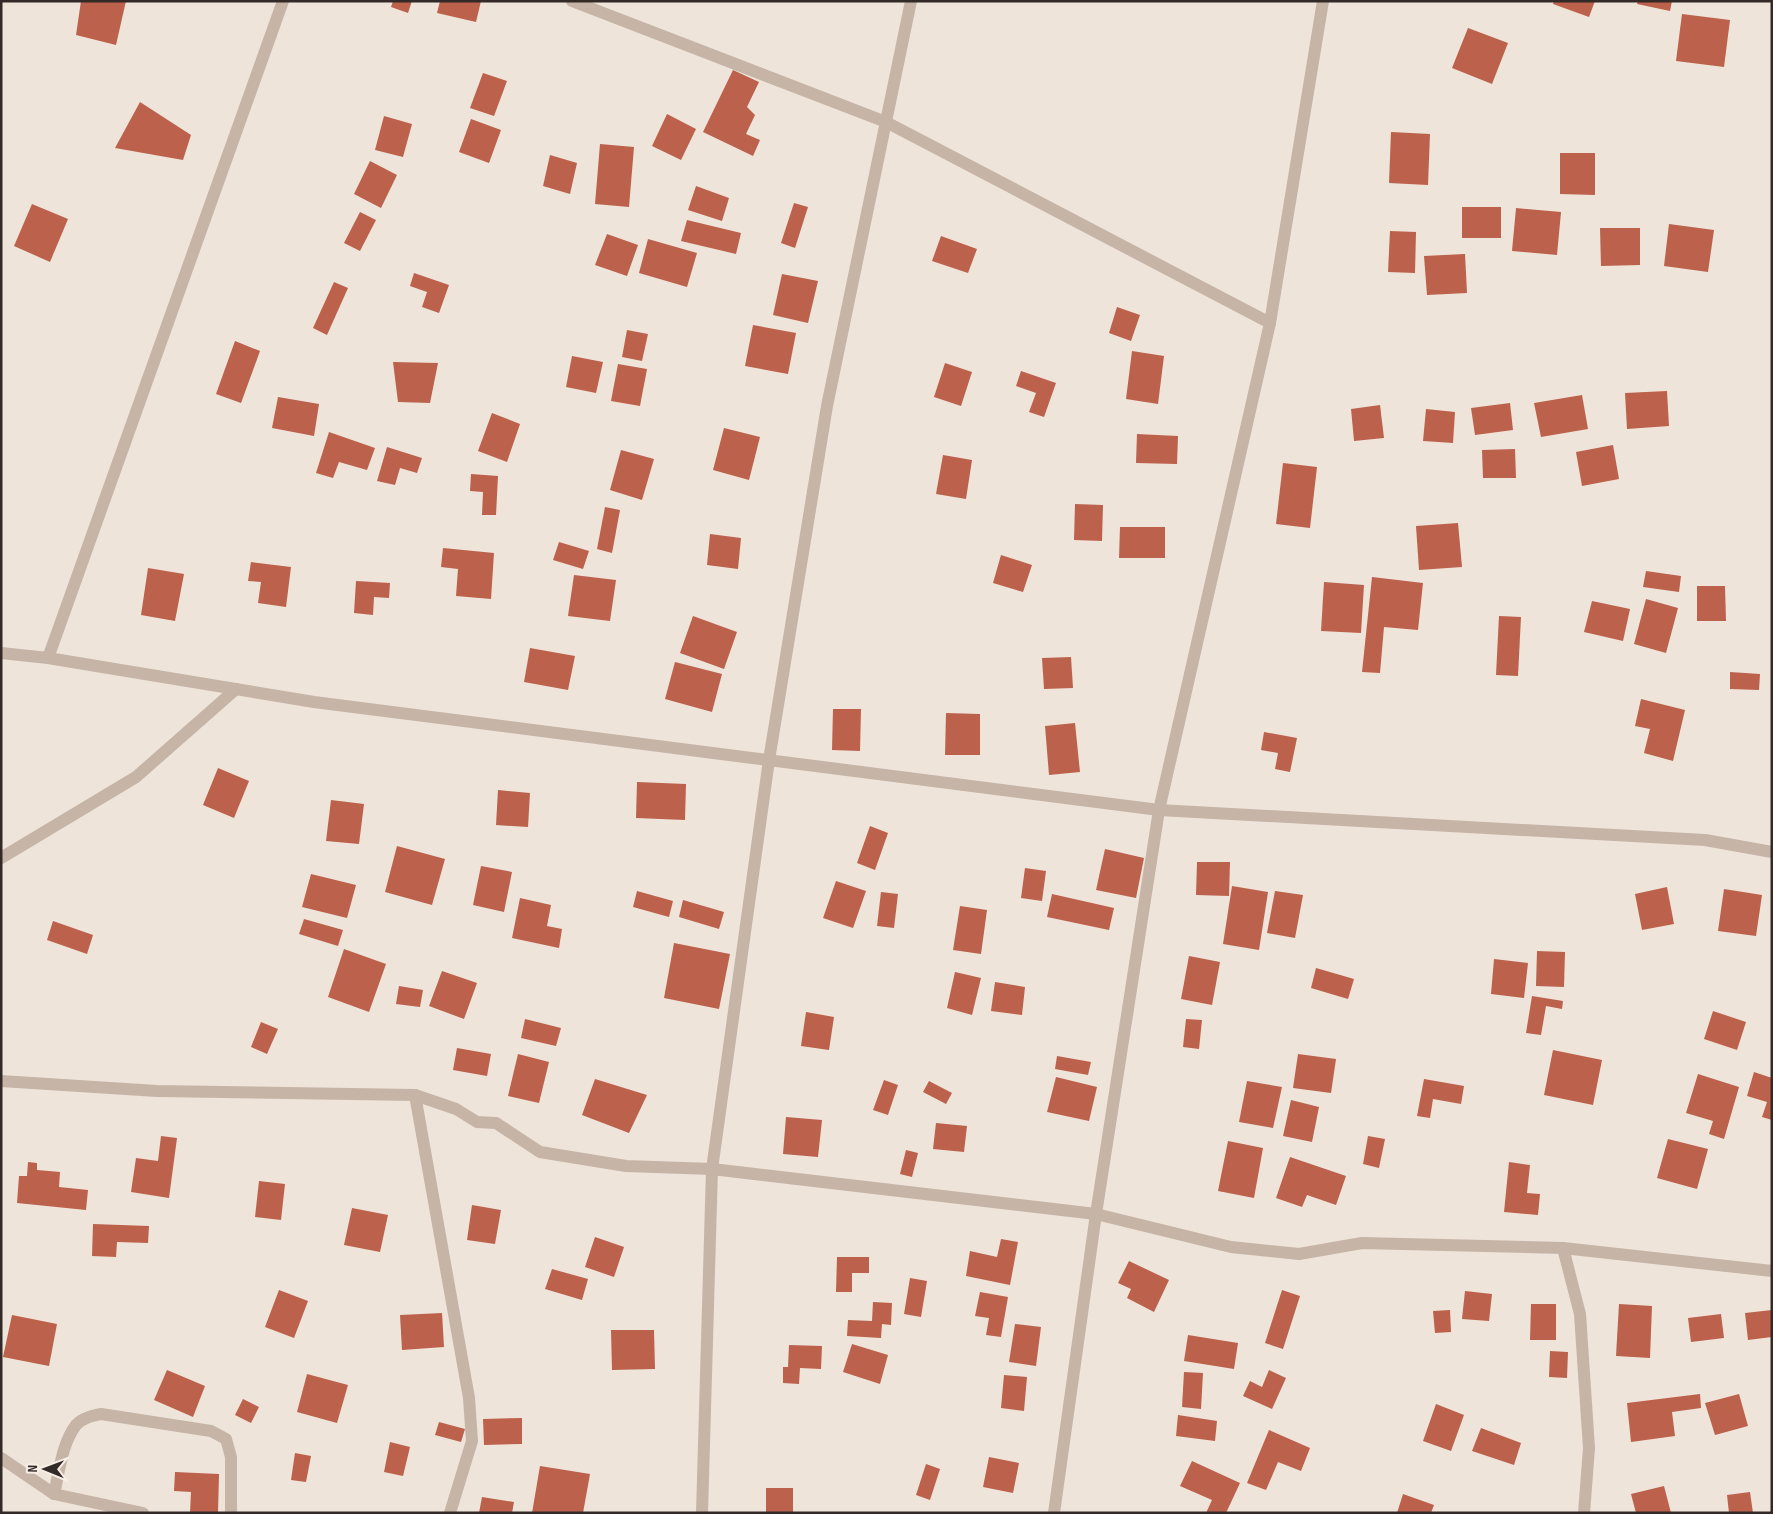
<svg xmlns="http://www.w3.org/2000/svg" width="1773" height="1514" font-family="'Sofia Sans Condensed',sans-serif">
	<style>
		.building { fill: #bc614b }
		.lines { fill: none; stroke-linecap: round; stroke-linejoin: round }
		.minor { stroke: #c6b4a7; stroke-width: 12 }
	</style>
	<rect width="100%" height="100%" fill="#efe4da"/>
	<g class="building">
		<path d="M 81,1 L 126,1 L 116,45 L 76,35 Z"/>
		<path d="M 393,1 L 412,1 L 408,13 L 391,7 Z"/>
		<path d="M 440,1 L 481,1 L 476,22 L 437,13 Z"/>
		<path d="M 1554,1 L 1595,1 L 1589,17 L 1553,4 Z"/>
		<path d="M 1638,1 L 1672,1 L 1670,11 L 1637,4 Z"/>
		<path d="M 1682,14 L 1730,20 L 1724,67 L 1676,61 Z"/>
		<path d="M 1468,28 L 1508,43 L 1492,84 L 1452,68 Z"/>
		<path d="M 733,70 L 759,82 L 747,107 L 755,115 L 746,134 L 760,140 L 753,156 L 703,132 Z"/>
		<path d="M 483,73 L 507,81 L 494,116 L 470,108 Z"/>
		<path d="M 140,102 L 191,135 L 183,160 L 115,148 Z"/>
		<path d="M 667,114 L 696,129 L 681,160 L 652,146 Z"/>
		<path d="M 384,116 L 412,124 L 403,157 L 375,150 Z"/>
		<path d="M 471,119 L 501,130 L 489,163 L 459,152 Z"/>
		<path d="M 1391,132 L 1430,134 L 1428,185 L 1389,183 Z"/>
		<path d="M 600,144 L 634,147 L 629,207 L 595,204 Z"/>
		<path d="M 1560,153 L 1595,153 L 1595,195 L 1560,194 Z"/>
		<path d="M 550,155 L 577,163 L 570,194 L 543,186 Z"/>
		<path d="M 370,161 L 397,175 L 381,208 L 354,194 Z"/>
		<path d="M 696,186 L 729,198 L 722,221 L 688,210 Z"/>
		<path d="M 794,203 L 808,207 L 795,248 L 781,243 Z"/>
		<path d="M 32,204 L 68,219 L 50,262 L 14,246 Z"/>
		<rect x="1462" y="207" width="39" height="31"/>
		<path d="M 1516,208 L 1561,212 L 1557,255 L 1512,251 Z"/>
		<path d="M 360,212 L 376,220 L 360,251 L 344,243 Z"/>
		<path d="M 687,220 L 741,233 L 736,254 L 681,241 Z"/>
		<path d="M 1669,224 L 1714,230 L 1708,272 L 1664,266 Z"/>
		<path d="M 1600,228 L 1640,228 L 1640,265 L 1601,266 Z"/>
		<path d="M 1390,231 L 1416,232 L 1415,273 L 1388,272 Z"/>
		<path d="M 607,234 L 638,245 L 627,276 L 595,265 Z"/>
		<path d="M 941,236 L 977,249 L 968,273 L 932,261 Z"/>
		<path d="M 648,239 L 697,253 L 687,287 L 639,273 Z"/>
		<path d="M 1465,254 L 1467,293 L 1427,295 L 1424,256 Z"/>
		<path d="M 414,273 L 449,285 L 439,313 L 422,307 L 427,292 L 410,286 Z"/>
		<path d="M 782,274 L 818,281 L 808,323 L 773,315 Z"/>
		<path d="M 334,282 L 348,288 L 327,335 L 313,328 Z"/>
		<path d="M 1117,307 L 1140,315 L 1131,341 L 1109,333 Z"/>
		<path d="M 753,325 L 796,333 L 788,374 L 745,366 Z"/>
		<path d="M 627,330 L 648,334 L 642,361 L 622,357 Z"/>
		<path d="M 235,341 L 260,351 L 241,403 L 216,394 Z"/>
		<path d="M 1132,351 L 1164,356 L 1158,404 L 1126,399 Z"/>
		<path d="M 572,356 L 603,362 L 596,393 L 566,387 Z"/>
		<path d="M 393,362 L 438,363 L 430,403 L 398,402 Z"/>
		<path d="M 945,363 L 972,372 L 961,406 L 934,397 Z"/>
		<path d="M 618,364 L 647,369 L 640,406 L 611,401 Z"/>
		<path d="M 1021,371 L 1056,383 L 1044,417 L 1029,412 L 1036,393 L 1016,386 Z"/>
		<path d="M 1667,391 L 1669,426 L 1627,429 L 1625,393 Z"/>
		<path d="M 1582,395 L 1588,429 L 1541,437 L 1534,403 Z"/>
		<path d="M 278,397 L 319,404 L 314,436 L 272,428 Z"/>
		<path d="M 1510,403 L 1513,430 L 1475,435 L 1471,408 Z"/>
		<path d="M 1380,405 L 1384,438 L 1354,441 L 1351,409 Z"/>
		<path d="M 1426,409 L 1455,412 L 1453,443 L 1423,441 Z"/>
		<path d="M 492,413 L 520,424 L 507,462 L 478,451 Z"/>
		<path d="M 724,428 L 760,437 L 749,480 L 713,470 Z"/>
		<path d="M 329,432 L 375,448 L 367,470 L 339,462 L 333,478 L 316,473 Z"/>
		<path d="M 1137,434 L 1178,436 L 1177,464 L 1136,463 Z"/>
		<path d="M 1613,445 L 1619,479 L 1582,486 L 1576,452 Z"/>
		<path d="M 387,447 L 422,458 L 417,473 L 400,468 L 395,485 L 377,481 Z"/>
		<path d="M 1515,449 L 1516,478 L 1483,478 L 1482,450 Z"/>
		<path d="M 621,450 L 654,459 L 642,500 L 610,490 Z"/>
		<path d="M 943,455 L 972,460 L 966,499 L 936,494 Z"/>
		<path d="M 1283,463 L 1317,467 L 1310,528 L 1276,524 Z"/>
		<path d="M 471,474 L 498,476 L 496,515 L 482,515 L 483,492 L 470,491 Z"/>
		<path d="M 1075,504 L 1103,505 L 1102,541 L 1074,540 Z"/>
		<path d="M 605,507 L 620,510 L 612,553 L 597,549 Z"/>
		<path d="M 1458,523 L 1462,567 L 1419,570 L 1416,526 Z"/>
		<path d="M 1120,527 L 1165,527 L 1165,558 L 1119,558 Z"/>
		<path d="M 710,534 L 741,538 L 738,569 L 707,565 Z"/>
		<path d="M 559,542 L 589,551 L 583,569 L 553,560 Z"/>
		<path d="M 443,548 L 494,553 L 491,599 L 456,596 L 458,569 L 441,567 Z"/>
		<path d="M 1001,555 L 1032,565 L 1023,592 L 993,583 Z"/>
		<path d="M 251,562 L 291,567 L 286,607 L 258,603 L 261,582 L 248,581 Z"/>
		<path d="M 148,568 L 184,574 L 175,621 L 141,615 Z"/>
		<path d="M 1646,571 L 1681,576 L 1679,592 L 1643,587 Z"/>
		<path d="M 574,575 L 616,580 L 610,621 L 568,616 Z"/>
		<path d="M 1372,577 L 1423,583 L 1418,630 L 1384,627 L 1380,673 L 1362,672 Z"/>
		<path d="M 356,581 L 390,583 L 389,598 L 374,597 L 373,615 L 354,613 Z"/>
		<path d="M 1324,582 L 1364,585 L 1361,633 L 1321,631 Z"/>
		<path d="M 1697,586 L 1725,586 L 1726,621 L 1697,621 Z"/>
		<path d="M 1646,599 L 1678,608 L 1666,653 L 1634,644 Z"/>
		<path d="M 1592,601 L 1630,609 L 1623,641 L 1584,632 Z"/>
		<path d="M 693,616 L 737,632 L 724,669 L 680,653 Z"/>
		<path d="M 1499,616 L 1521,617 L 1518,676 L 1496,675 Z"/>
		<path d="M 530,648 L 575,656 L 568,690 L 524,682 Z"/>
		<path d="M 1071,657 L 1073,688 L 1044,689 L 1042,658 Z"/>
		<path d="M 675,662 L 722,674 L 712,712 L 665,699 Z"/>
		<path d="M 1730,672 L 1760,674 L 1759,690 L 1730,689 Z"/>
		<path d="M 1641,699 L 1685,710 L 1673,761 L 1644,753 L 1650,729 L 1635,726 Z"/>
		<path d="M 833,709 L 861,709 L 860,751 L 832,750 Z"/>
		<path d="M 946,713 L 980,714 L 980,755 L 945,755 Z"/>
		<path d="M 1075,723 L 1080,772 L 1049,775 L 1045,726 Z"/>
		<path d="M 1264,732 L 1297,738 L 1290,772 L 1275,769 L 1278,753 L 1261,750 Z"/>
		<path d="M 218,768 L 249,781 L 234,818 L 203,805 Z"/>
		<path d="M 637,782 L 686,784 L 685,820 L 636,818 Z"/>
		<path d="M 498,790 L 530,793 L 528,827 L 496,825 Z"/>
		<path d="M 331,800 L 364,804 L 359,844 L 326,841 Z"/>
		<path d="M 870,826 L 888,833 L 875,870 L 857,863 Z"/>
		<path d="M 397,846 L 445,859 L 432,905 L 385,892 Z"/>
		<path d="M 1105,849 L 1144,858 L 1136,898 L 1096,890 Z"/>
		<path d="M 1197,862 L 1230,862 L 1229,896 L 1196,895 Z"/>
		<path d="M 481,866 L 512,872 L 504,912 L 473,905 Z"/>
		<path d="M 1025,868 L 1046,871 L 1042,901 L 1021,898 Z"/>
		<path d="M 311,874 L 356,885 L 347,918 L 302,907 Z"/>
		<path d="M 836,881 L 866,891 L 853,928 L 823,918 Z"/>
		<path d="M 1232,886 L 1268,892 L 1259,950 L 1223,944 Z"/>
		<path d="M 1667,887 L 1674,924 L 1642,930 L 1635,894 Z"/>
		<path d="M 1724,889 L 1762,895 L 1756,936 L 1718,931 Z"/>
		<path d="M 637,891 L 673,901 L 669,917 L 633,907 Z"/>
		<path d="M 1275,891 L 1303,895 L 1295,938 L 1267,933 Z"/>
		<path d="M 881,892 L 898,894 L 894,928 L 877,926 Z"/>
		<path d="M 1052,894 L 1114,908 L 1109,930 L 1047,917 Z"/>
		<path d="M 520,898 L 551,905 L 547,926 L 562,929 L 559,948 L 512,938 Z"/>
		<path d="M 683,900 L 724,912 L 719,929 L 679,917 Z"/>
		<path d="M 960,906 L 987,910 L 981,954 L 953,950 Z"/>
		<path d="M 304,919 L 343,930 L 338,946 L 299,934 Z"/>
		<path d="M 53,921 L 93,935 L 87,954 L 47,940 Z"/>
		<path d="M 674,943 L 730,954 L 719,1009 L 664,998 Z"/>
		<path d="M 344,949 L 386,964 L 369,1012 L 328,997 Z"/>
		<path d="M 1537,951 L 1565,952 L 1564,987 L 1536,986 Z"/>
		<path d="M 1189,956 L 1220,962 L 1212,1005 L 1181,999 Z"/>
		<path d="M 1494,959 L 1528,963 L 1524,998 L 1491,994 Z"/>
		<path d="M 1316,968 L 1354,979 L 1348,999 L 1311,988 Z"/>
		<path d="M 442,971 L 477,983 L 464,1019 L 429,1006 Z"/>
		<path d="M 955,972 L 981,978 L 972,1015 L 947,1008 Z"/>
		<path d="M 995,982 L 1025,987 L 1022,1015 L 991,1011 Z"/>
		<path d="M 399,986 L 423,990 L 420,1007 L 396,1004 Z"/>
		<path d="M 1532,996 L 1563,1001 L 1562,1009 L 1546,1006 L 1541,1035 L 1526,1033 Z"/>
		<path d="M 1713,1011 L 1746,1022 L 1737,1050 L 1704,1039 Z"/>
		<path d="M 806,1012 L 834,1017 L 829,1050 L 801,1046 Z"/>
		<path d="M 525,1019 L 561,1028 L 556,1046 L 521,1038 Z"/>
		<path d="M 1186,1019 L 1202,1020 L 1199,1049 L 1183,1047 Z"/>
		<path d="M 261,1022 L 278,1029 L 267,1054 L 251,1047 Z"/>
		<path d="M 457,1048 L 491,1054 L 487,1076 L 453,1070 Z"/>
		<path d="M 1553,1050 L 1602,1060 L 1593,1105 L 1544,1095 Z"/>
		<path d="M 518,1054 L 549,1062 L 539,1103 L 508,1096 Z"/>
		<path d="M 1298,1054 L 1336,1059 L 1331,1093 L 1293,1088 Z"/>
		<path d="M 1057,1056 L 1091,1062 L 1088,1075 L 1055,1069 Z"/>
		<path d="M 1754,1072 L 1772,1078 L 1772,1120 L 1762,1117 L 1767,1102 L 1747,1096 Z"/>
		<path d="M 1698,1074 L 1739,1087 L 1724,1139 L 1709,1134 L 1713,1121 L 1686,1113 Z"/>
		<path d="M 1056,1077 L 1097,1087 L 1089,1121 L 1047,1112 Z"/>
		<path d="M 595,1079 L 647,1095 L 629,1133 L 582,1115 Z"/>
		<path d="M 1424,1079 L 1464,1086 L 1461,1104 L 1433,1099 L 1430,1118 L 1417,1116 Z"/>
		<path d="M 884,1080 L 898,1085 L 888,1115 L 873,1110 Z"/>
		<path d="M 929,1081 L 952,1093 L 946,1104 L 923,1092 Z"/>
		<path d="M 1247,1081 L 1282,1087 L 1273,1128 L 1239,1122 Z"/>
		<path d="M 1291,1100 L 1319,1107 L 1312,1142 L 1283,1136 Z"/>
		<path d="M 786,1117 L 822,1120 L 818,1157 L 783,1154 Z"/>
		<path d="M 936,1123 L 967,1126 L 964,1152 L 933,1149 Z"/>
		<path d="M 161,1136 L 177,1138 L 169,1198 L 131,1192 L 136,1158 L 158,1161 Z"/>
		<path d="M 1368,1136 L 1385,1139 L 1379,1168 L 1363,1164 Z"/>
		<path d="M 1668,1139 L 1708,1149 L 1697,1189 L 1657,1178 Z"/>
		<path d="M 1228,1141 L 1263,1148 L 1254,1198 L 1218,1191 Z"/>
		<path d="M 906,1150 L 918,1153 L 912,1177 L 900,1174 Z"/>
		<path d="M 1290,1157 L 1346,1176 L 1336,1205 L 1307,1195 L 1302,1207 L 1276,1198 Z"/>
		<path d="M 28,1162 L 37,1163 L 37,1170 L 60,1172 L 59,1187 L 88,1190 L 86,1210 L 17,1203 L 19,1176 L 27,1176 Z"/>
		<path d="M 1509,1162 L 1530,1165 L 1527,1193 L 1540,1194 L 1538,1215 L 1504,1212 Z"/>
		<path d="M 259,1181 L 285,1184 L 281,1220 L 255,1217 Z"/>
		<path d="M 472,1205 L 501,1210 L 495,1244 L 467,1240 Z"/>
		<path d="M 352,1208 L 388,1215 L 380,1252 L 344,1245 Z"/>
		<path d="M 93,1224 L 149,1226 L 148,1243 L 117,1242 L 116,1257 L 92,1256 Z"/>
		<path d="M 595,1237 L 624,1247 L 614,1277 L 585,1267 Z"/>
		<path d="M 1001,1239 L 1018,1242 L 1010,1285 L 966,1276 L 970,1251 L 997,1257 Z"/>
		<path d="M 837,1257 L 869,1257 L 869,1273 L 852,1273 L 852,1292 L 836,1292 Z"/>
		<path d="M 1129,1261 L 1169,1280 L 1154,1312 L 1127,1298 L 1131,1289 L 1118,1283 Z"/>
		<path d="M 552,1269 L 588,1279 L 582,1300 L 545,1289 Z"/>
		<path d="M 910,1278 L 927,1281 L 921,1317 L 904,1314 Z"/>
		<path d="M 279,1290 L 308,1301 L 294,1338 L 265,1327 Z"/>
		<path d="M 1282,1290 L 1300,1296 L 1283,1349 L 1265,1343 Z"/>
		<path d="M 1465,1291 L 1492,1294 L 1489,1321 L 1462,1319 Z"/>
		<path d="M 980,1292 L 1008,1297 L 1001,1337 L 986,1335 L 989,1318 L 975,1316 Z"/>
		<path d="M 873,1302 L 892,1303 L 891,1325 L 882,1324 L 881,1338 L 847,1336 L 848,1320 L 872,1321 Z"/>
		<path d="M 1531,1304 L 1556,1304 L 1556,1340 L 1530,1340 Z"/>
		<path d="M 1619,1304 L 1652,1306 L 1650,1358 L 1616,1356 Z"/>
		<path d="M 1450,1310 L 1451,1332 L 1435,1333 L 1433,1311 Z"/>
		<path d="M 1772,1310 L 1772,1337 L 1748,1340 L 1745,1313 Z"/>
		<path d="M 442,1313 L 444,1347 L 402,1350 L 400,1315 Z"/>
		<path d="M 1721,1314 L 1724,1338 L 1691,1342 L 1688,1318 Z"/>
		<path d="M 12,1315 L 57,1324 L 49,1366 L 3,1357 Z"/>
		<path d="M 1015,1324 L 1041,1327 L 1036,1366 L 1009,1362 Z"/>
		<path d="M 611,1330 L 654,1330 L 655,1369 L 612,1370 Z"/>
		<path d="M 1188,1335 L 1238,1343 L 1234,1369 L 1184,1361 Z"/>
		<path d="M 852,1344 L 888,1355 L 880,1384 L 843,1372 Z"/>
		<path d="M 789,1345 L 822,1346 L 821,1369 L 800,1368 L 799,1384 L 783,1383 L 783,1367 L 788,1367 Z"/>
		<path d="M 1550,1351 L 1568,1352 L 1567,1378 L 1549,1377 Z"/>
		<path d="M 167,1370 L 205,1386 L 193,1417 L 154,1400 Z"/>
		<path d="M 1269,1370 L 1286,1378 L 1272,1409 L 1243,1396 L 1250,1381 L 1262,1387 Z"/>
		<path d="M 1184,1372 L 1203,1373 L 1201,1409 L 1182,1407 Z"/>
		<path d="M 307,1374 L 348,1385 L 337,1423 L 297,1412 Z"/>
		<path d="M 1004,1375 L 1027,1377 L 1024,1411 L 1001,1408 Z"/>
		<path d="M 1700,1394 L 1701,1408 L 1672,1412 L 1675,1436 L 1631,1442 L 1627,1403 Z"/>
		<path d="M 1739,1394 L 1748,1426 L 1715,1435 L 1705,1403 Z"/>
		<path d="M 243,1399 L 259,1407 L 251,1423 L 235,1415 Z"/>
		<path d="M 1436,1404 L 1464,1415 L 1451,1451 L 1423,1441 Z"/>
		<path d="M 1178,1415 L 1217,1421 L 1215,1441 L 1176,1436 Z"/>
		<path d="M 522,1418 L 522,1444 L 484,1445 L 483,1419 Z"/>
		<path d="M 439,1422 L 465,1429 L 461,1442 L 435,1435 Z"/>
		<path d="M 1481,1428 L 1521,1443 L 1514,1465 L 1472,1451 Z"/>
		<path d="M 1269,1430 L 1310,1448 L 1301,1471 L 1278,1462 L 1266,1490 L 1247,1483 Z"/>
		<path d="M 390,1442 L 410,1447 L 403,1476 L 384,1472 Z"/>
		<path d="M 295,1453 L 311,1456 L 306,1482 L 291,1480 Z"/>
		<path d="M 989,1457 L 1019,1463 L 1013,1493 L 983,1487 Z"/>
		<path d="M 1192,1461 L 1240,1483 L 1226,1513 L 1206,1513 L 1212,1500 L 1180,1486 Z"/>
		<path d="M 926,1464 L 940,1469 L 930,1500 L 916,1495 Z"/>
		<path d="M 540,1466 L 590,1474 L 583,1513 L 532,1513 Z"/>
		<path d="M 175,1472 L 219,1474 L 218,1513 L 190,1513 L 191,1492 L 174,1491 Z"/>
		<path d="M 1664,1486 L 1671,1513 L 1636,1513 L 1631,1494 Z"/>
		<rect x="766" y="1488" width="27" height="25"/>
		<path d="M 1750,1492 L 1753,1513 L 1729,1513 L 1727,1495 Z"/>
		<path d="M 1403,1494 L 1434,1505 L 1431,1513 L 1397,1513 Z"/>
		<path d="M 482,1497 L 514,1502 L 512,1513 L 479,1513 Z"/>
	</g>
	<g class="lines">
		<g class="minor">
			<path d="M 572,1 L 886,122 L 1270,323"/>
			<path d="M 1,653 L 48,658 L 314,702 L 1159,810 L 1705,840 L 1772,852"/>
			<path d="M 48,658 L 283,1"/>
			<path d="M 1,858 L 136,777 L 236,689"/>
			<path d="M 1,1081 L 157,1091 L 415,1095 L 456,1109 L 477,1122 L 496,1123 L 540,1152 L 626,1166 L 712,1169 L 1096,1214 L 1231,1247 L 1299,1254 L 1362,1243 L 1563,1248 L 1772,1271"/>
			<path d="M 415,1095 L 469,1398 L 472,1441 L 450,1513"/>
			<path d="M 1563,1248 L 1580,1314 L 1589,1448 L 1584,1513"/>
			<path d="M 1,1458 L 54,1494 L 143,1513"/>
			<path d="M 54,1494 C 59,1473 62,1443 76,1425 C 82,1418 92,1416 101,1414 L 211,1431 L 226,1439 L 231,1457 L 231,1513"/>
			<path d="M 702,1513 L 712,1169 L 769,760 L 827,406 L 911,1"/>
			<path d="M 1054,1513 L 1096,1214 L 1159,810 L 1270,323 L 1323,1"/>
		</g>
	</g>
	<rect width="1773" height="1514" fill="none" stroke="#332a27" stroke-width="5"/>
	<g transform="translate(45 1469) rotate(271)" stroke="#f7eee6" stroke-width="4" paint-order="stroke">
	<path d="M0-4L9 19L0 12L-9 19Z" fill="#332a27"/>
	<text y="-8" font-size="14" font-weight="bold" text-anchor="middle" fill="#332a27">N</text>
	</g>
</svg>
